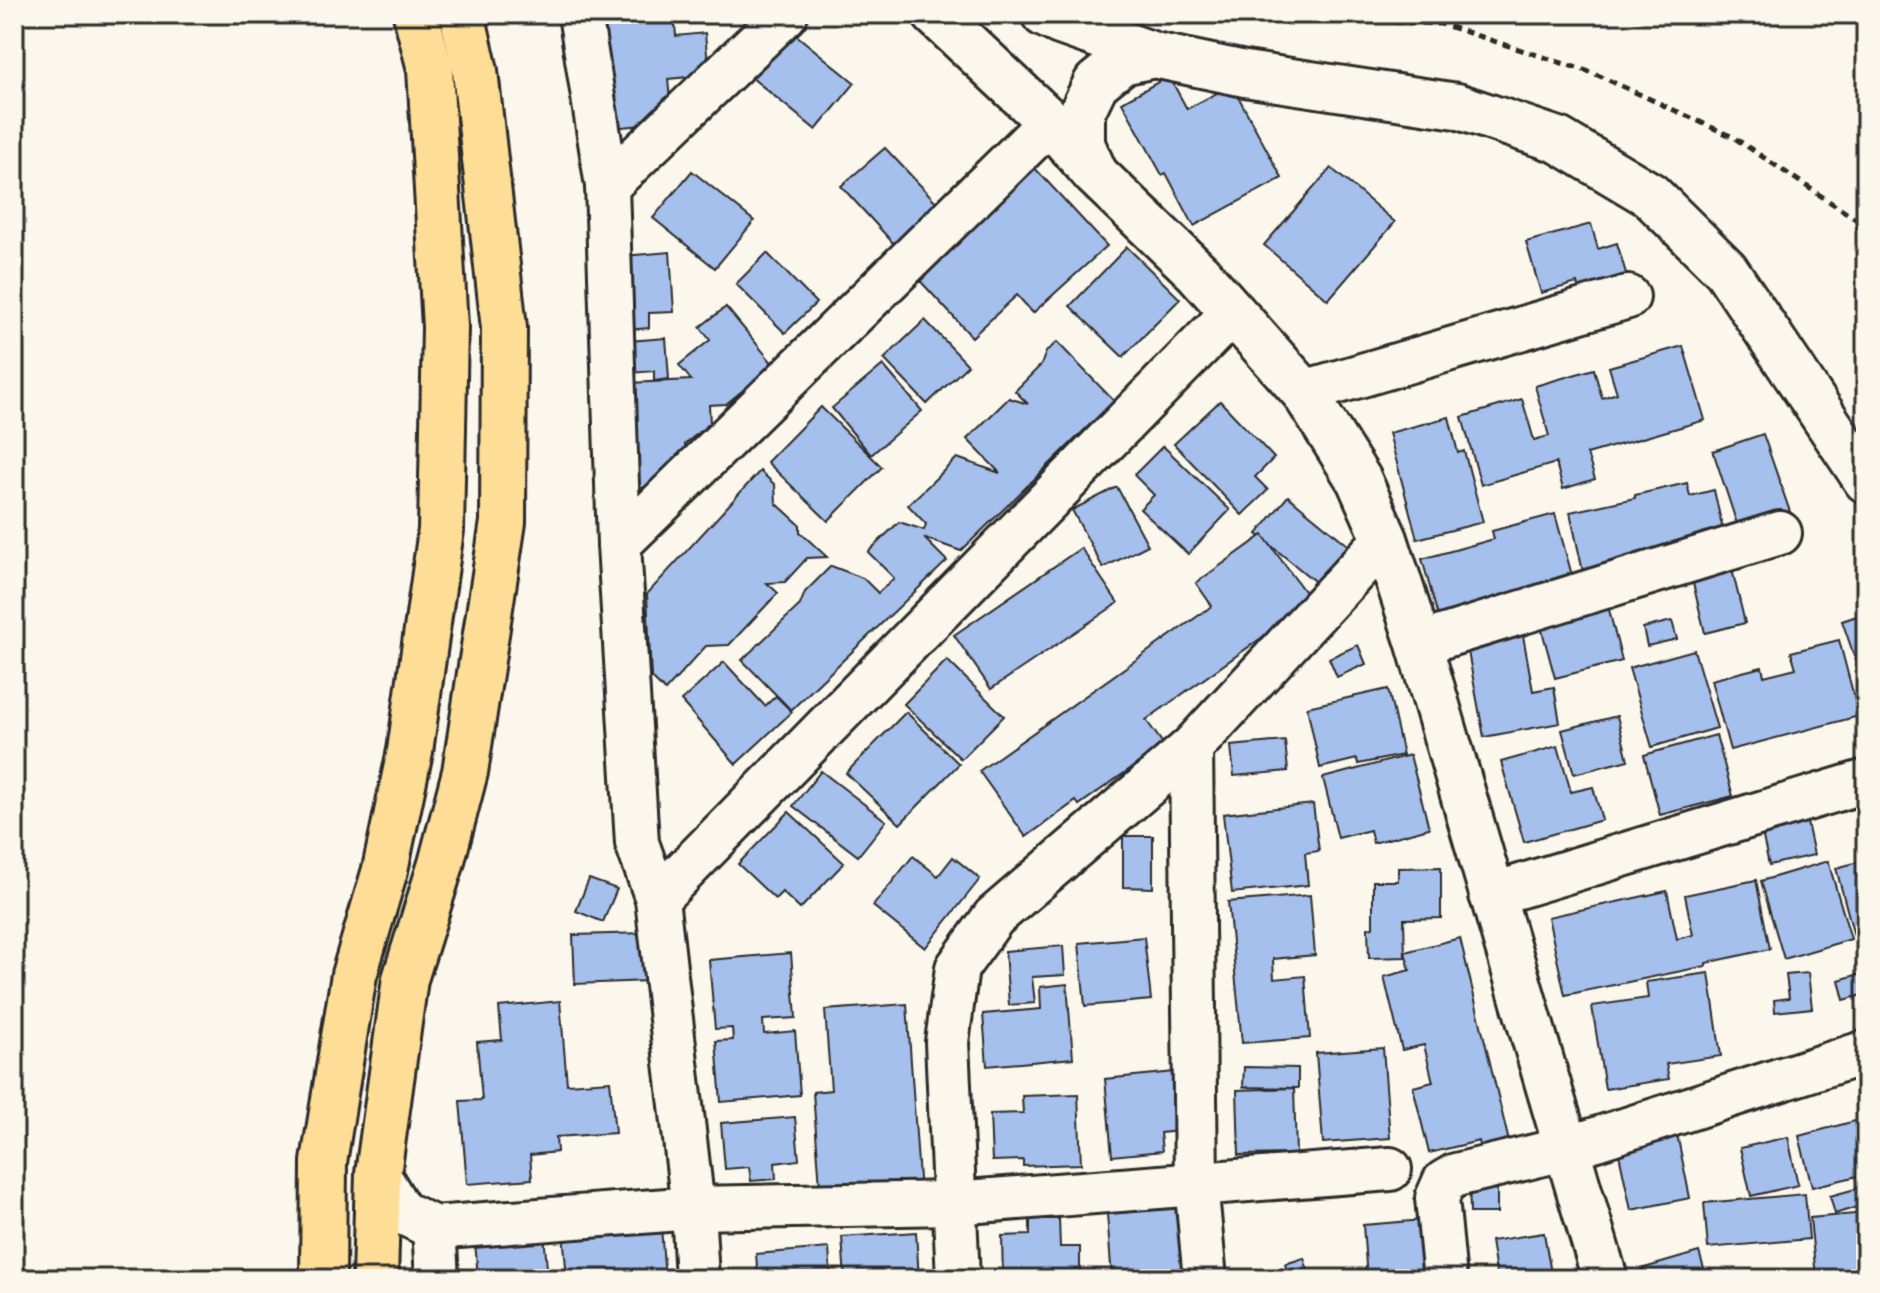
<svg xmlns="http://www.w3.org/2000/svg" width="1880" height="1293" font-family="'Shantell Sans',sans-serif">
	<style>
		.building { fill: #a6c0ed; stroke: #2b2b2b; stroke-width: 2 }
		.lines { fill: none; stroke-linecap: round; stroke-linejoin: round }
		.minor-casing { stroke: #2b2b2b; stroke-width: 48 }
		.secondary-casing { stroke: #2b2b2b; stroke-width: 50 }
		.trunk-casing { stroke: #2b2b2b; stroke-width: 50 }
		.path { stroke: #2b2b2b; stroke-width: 5; stroke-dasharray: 8 6; stroke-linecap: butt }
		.minor { stroke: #fbf7ec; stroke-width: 42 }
		.secondary { stroke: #fbf7ec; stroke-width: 44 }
		.trunk { stroke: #fedd96; stroke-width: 44 }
	</style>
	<rect width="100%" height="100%" fill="#fbf7ec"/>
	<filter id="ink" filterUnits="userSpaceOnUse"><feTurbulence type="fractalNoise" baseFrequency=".0125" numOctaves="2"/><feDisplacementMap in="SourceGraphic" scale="16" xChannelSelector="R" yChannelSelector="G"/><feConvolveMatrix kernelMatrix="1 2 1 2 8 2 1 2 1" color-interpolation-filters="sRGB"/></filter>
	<g filter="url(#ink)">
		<g class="building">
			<path d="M 674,14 L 676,36 L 705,33 L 709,75 L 668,79 L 672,122 L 612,128 L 602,20 Z"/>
			<path d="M 790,30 L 855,83 L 816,130 L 751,77 Z"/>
			<path d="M 1169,76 L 1187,109 L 1232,85 L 1282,178 L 1194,226 L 1166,173 L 1162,175 L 1122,102 Z"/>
			<path d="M 885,148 L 938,204 L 894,244 L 841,186 Z"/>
			<path d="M 1031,164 L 1107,246 L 1033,313 L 1017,295 L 972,337 L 912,272 Z"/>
			<path d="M 1331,168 L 1395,222 L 1328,300 L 1264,245 Z"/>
			<path d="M 692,171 L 754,221 L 715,268 L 653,218 Z"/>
			<path d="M 1591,224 L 1598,249 L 1617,243 L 1630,287 L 1581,300 L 1577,283 L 1541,293 L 1526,242 Z"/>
			<path d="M 1127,247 L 1180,299 L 1123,357 L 1070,306 Z"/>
			<path d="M 670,252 L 674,312 L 649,313 L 649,328 L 617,331 L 612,257 Z"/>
			<path d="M 767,253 L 816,303 L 785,333 L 736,284 Z"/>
			<path d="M 726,307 L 774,365 L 726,404 L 709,405 L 710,423 L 685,444 L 686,466 L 660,487 L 635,488 L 629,383 L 691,380 L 679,365 L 710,340 L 700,327 Z"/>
			<path d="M 925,320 L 968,365 L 927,404 L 884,359 Z"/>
			<path d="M 666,338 L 669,379 L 654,381 L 654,371 L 631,373 L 629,341 Z"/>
			<path d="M 1057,342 L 1114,401 L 961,551 L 924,538 L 947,561 L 791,710 L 742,660 L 800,605 L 805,592 L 831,566 L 863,578 L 878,593 L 894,578 L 868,552 L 899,522 L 924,530 L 926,524 L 908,505 L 957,458 L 1000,473 L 967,439 L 1009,398 L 1028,404 L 1015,391 L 1041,365 L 1046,352 Z"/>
			<path d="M 1683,346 L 1705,420 L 1587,454 L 1595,479 L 1563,489 L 1556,463 L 1481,485 L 1462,417 L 1522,399 L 1534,440 L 1549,436 L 1535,386 L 1594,369 L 1602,398 L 1617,393 L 1609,367 Z"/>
			<path d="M 883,365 L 922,411 L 871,455 L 832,408 Z"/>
			<path d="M 1220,401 L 1274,458 L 1255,477 L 1268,490 L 1242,515 L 1174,444 Z"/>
			<path d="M 821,407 L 882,467 L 828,521 L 767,462 Z"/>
			<path d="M 1449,417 L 1458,453 L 1464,451 L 1483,522 L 1417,539 L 1389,433 Z"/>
			<path d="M 1763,434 L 1790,512 L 1739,530 L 1713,451 Z"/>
			<path d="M 1163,446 L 1230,510 L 1188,554 L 1140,509 L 1154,495 L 1134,475 Z"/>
			<path d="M 760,471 L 775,485 L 776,503 L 800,525 L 800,532 L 827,557 L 807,558 L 785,582 L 767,583 L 778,593 L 729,645 L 706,646 L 665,691 L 651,677 L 647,594 Z"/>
			<path d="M 1687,483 L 1690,496 L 1714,490 L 1726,544 L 1585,581 L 1570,512 L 1635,498 L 1635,495 Z"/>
			<path d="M 1117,487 L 1148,545 L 1103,568 L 1072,510 Z"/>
			<path d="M 1288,496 L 1349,546 L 1318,584 L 1257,534 Z"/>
			<path d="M 1555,514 L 1573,579 L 1443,634 L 1422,559 L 1494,539 L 1492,531 Z"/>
			<path d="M 1263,535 L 1312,602 L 1146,720 L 1164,745 L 1079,805 L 1076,801 L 1026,837 L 979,771 L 1212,606 L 1196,583 Z"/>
			<path d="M 1081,548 L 1118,603 L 991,689 L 954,635 Z"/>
			<path d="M 1730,561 L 1745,623 L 1705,633 L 1690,571 Z"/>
			<path d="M 1605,594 L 1622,661 L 1555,678 L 1537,612 Z"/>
			<path d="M 1866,613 L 1866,690 L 1842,621 Z"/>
			<path d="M 1672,621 L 1677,639 L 1647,646 L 1643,628 Z"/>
			<path d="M 1522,630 L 1533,691 L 1554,687 L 1560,723 L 1484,737 L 1466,641 Z"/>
			<path d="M 1839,640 L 1859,716 L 1730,750 L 1711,680 L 1762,667 L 1764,676 L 1796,668 L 1791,652 Z"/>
			<path d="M 1358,645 L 1366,664 L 1337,677 L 1329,658 Z"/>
			<path d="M 1694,650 L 1717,728 L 1652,747 L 1629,668 Z"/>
			<path d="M 947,660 L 1004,716 L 961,759 L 904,704 Z"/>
			<path d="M 724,662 L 765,706 L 776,696 L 792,712 L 736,764 L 681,701 Z"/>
			<path d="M 1388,689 L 1403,755 L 1358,764 L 1357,759 L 1320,768 L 1307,707 Z"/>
			<path d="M 906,712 L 959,764 L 900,824 L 846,773 Z"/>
			<path d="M 1617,716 L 1628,760 L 1574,774 L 1562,730 Z"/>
			<path d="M 1716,735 L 1733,796 L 1660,815 L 1644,755 Z"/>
			<path d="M 1285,741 L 1288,771 L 1234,776 L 1231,746 Z"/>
			<path d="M 1558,746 L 1571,792 L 1593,787 L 1602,820 L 1524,842 L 1501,762 Z"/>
			<path d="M 1410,755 L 1429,828 L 1373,843 L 1370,830 L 1338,838 L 1323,778 Z"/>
			<path d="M 821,771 L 886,821 L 858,856 L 793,806 Z"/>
			<path d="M 1313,804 L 1319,851 L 1305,853 L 1308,885 L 1232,893 L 1223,814 Z"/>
			<path d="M 789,812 L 844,863 L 800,909 L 782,892 L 775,899 L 738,864 Z"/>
			<path d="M 1806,818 L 1814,855 L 1769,865 L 1761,828 Z"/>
			<path d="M 1123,836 L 1153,836 L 1153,888 L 1123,887 Z"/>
			<path d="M 913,856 L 938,876 L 953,857 L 980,879 L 925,948 L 873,906 Z"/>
			<path d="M 1866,860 L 1866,932 L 1854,936 L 1836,868 Z"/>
			<path d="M 1828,861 L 1851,939 L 1784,959 L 1761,881 Z"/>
			<path d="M 1441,867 L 1441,918 L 1404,919 L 1405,957 L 1369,958 L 1368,928 L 1373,927 L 1373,881 L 1398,881 L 1398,868 Z"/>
			<path d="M 589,879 L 617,889 L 603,922 L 576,911 Z"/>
			<path d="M 1756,880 L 1770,949 L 1706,963 L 1706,966 L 1565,995 L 1548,917 L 1667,891 L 1677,939 L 1693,935 L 1685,895 Z"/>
			<path d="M 1310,895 L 1315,955 L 1273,959 L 1274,979 L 1305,976 L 1310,1038 L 1242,1043 L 1228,902 Z"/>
			<path d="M 647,933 L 648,981 L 575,984 L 573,935 Z"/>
			<path d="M 1144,937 L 1151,1000 L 1085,1006 L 1079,943 Z"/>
			<path d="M 1460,938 L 1510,1146 L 1482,1152 L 1479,1141 L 1429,1153 L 1413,1087 L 1433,1082 L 1424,1045 L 1402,1050 L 1384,977 L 1410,970 L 1405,952 Z"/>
			<path d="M 1063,946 L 1065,975 L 1032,977 L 1035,1003 L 1009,1005 L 1005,951 Z"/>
			<path d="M 791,953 L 796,1018 L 763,1020 L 764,1034 L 795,1031 L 800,1095 L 721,1102 L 716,1041 L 733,1040 L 732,1028 L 715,1029 L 709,960 Z"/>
			<path d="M 1866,972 L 1866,994 L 1844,1000 L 1839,980 Z"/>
			<path d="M 1709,973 L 1721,1056 L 1666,1064 L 1669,1079 L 1605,1089 L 1592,1006 L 1648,998 L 1646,982 Z"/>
			<path d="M 1808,973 L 1812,1008 L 1775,1012 L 1774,1000 L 1789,998 L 1786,975 Z"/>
			<path d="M 1067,984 L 1073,1058 L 987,1066 L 983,1014 L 1041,1009 L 1040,987 Z"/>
			<path d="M 560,1001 L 567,1084 L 610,1081 L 615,1133 L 556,1137 L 557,1152 L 530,1155 L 532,1179 L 467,1184 L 460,1101 L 482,1100 L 477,1042 L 502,1040 L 499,1007 Z"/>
			<path d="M 907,1004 L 920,1193 L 821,1200 L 813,1092 L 831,1090 L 825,1010 Z"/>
			<path d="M 1383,1048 L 1390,1138 L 1323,1143 L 1316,1053 Z"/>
			<path d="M 1244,1067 L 1298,1068 L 1298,1088 L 1243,1087 Z"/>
			<path d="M 1174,1072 L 1180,1131 L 1160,1133 L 1162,1151 L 1112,1156 L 1105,1079 Z"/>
			<path d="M 1294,1088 L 1296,1154 L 1239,1155 L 1237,1090 Z"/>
			<path d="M 1078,1094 L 1081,1164 L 1023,1166 L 1023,1160 L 992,1161 L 990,1114 L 1023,1113 L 1022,1096 Z"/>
			<path d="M 795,1117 L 799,1160 L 775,1163 L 776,1179 L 751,1181 L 749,1167 L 725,1169 L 721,1123 Z"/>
			<path d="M 1866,1118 L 1866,1174 L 1812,1187 L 1799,1136 Z"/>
			<path d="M 1675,1124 L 1690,1198 L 1631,1210 L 1615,1135 Z"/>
			<path d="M 1788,1137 L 1798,1185 L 1751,1196 L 1740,1148 Z"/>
			<path d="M 1497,1177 L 1497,1213 L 1470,1213 L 1469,1178 Z"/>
			<path d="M 1866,1186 L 1866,1204 L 1835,1214 L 1830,1196 Z"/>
			<path d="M 1805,1194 L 1809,1239 L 1708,1248 L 1704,1203 Z"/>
			<path d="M 1186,1207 L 1191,1273 L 1112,1279 L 1107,1214 Z"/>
			<path d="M 561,1208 L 660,1214 L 665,1279 L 567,1279 Z"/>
			<path d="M 1866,1213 L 1866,1272 L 1816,1277 L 1810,1218 Z"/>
			<path d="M 1030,1219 L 1059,1219 L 1060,1247 L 1080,1247 L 1080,1279 L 1003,1279 L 1002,1236 L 1030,1235 Z"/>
			<path d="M 1423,1220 L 1427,1279 L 1367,1279 L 1363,1225 Z"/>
			<path d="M 543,1223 L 548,1279 L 478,1279 L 474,1228 Z"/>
			<path d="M 916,1232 L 919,1279 L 845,1279 L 842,1237 Z"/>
			<path d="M 1544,1233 L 1552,1279 L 1497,1279 L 1491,1241 Z"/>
			<path d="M 829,1248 L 831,1279 L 758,1279 L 756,1254 Z"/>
			<path d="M 1699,1252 L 1707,1279 L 1644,1279 L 1641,1269 Z"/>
			<path d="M 1304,1258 L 1310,1277 L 1290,1279 L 1285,1264 Z"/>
		</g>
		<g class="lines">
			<g class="minor-casing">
				<g id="minor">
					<path d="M 580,14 L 607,186 L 619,544 L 637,843 L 657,899 L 693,1208 L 697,1279"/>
					<path d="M 607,186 L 786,14"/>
					<path d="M 1304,392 L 1628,297"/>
					<path d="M 619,544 L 1050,122"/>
					<path d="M 1419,644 L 1780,533"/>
					<path d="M 1191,748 L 1196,1183 L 1205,1279"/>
					<path d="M 1491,895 L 1866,781"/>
					<path d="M 657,899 L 1233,312"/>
					<path d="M 378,1174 L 401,1212 L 434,1228 L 437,1279"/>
					<path d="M 434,1228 L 693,1208 L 954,1203 L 1390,1169"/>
					<path d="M 958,1279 L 947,1042 L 957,968 L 994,917 L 1191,748 L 1385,539"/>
					<path d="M 1445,1279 L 1437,1198 L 1444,1182 L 1456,1175 L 1568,1148 L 1866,1052"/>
				</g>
			</g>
			<g class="secondary-casing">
				<g id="secondary">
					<path d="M 935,14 L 1050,122 L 1095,174 L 1198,273 L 1304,392 L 1359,480 L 1385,539 L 1419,644 L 1605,1279"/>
					<path d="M 1044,14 L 1060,22 L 1154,55 L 1245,74 L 1457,106 L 1558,140 L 1650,195 L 1726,270 L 1866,480"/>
					<path d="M 1093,169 L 1082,144 L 1082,112 L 1096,83 L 1122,62 L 1154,55"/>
				</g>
			</g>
			<g class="trunk-casing">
				<g id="trunk">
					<path d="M 323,1279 L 324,1162 L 354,975 L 385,870 L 410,751 L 441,530 L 445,327 L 430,69 L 416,14"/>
					<path d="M 375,1279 L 378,1174 L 405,979 L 441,864 L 465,772 L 503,522 L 504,328 L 475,71 L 462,14"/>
				</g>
			</g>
			<g class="path">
				<path d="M 1240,14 L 1441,24 L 1593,73 L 1733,137 L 1866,226"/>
				<path d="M 1175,17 L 1238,14"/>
			</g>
			<use href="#minor" class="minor"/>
			<use href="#secondary" class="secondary"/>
			<use href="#trunk" class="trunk"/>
		</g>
	</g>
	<rect width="1880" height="1293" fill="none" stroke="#fbf7ec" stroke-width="48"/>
	<rect x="24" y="24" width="1832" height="1245" fill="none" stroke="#2b2b2b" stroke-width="3" filter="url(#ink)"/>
</svg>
